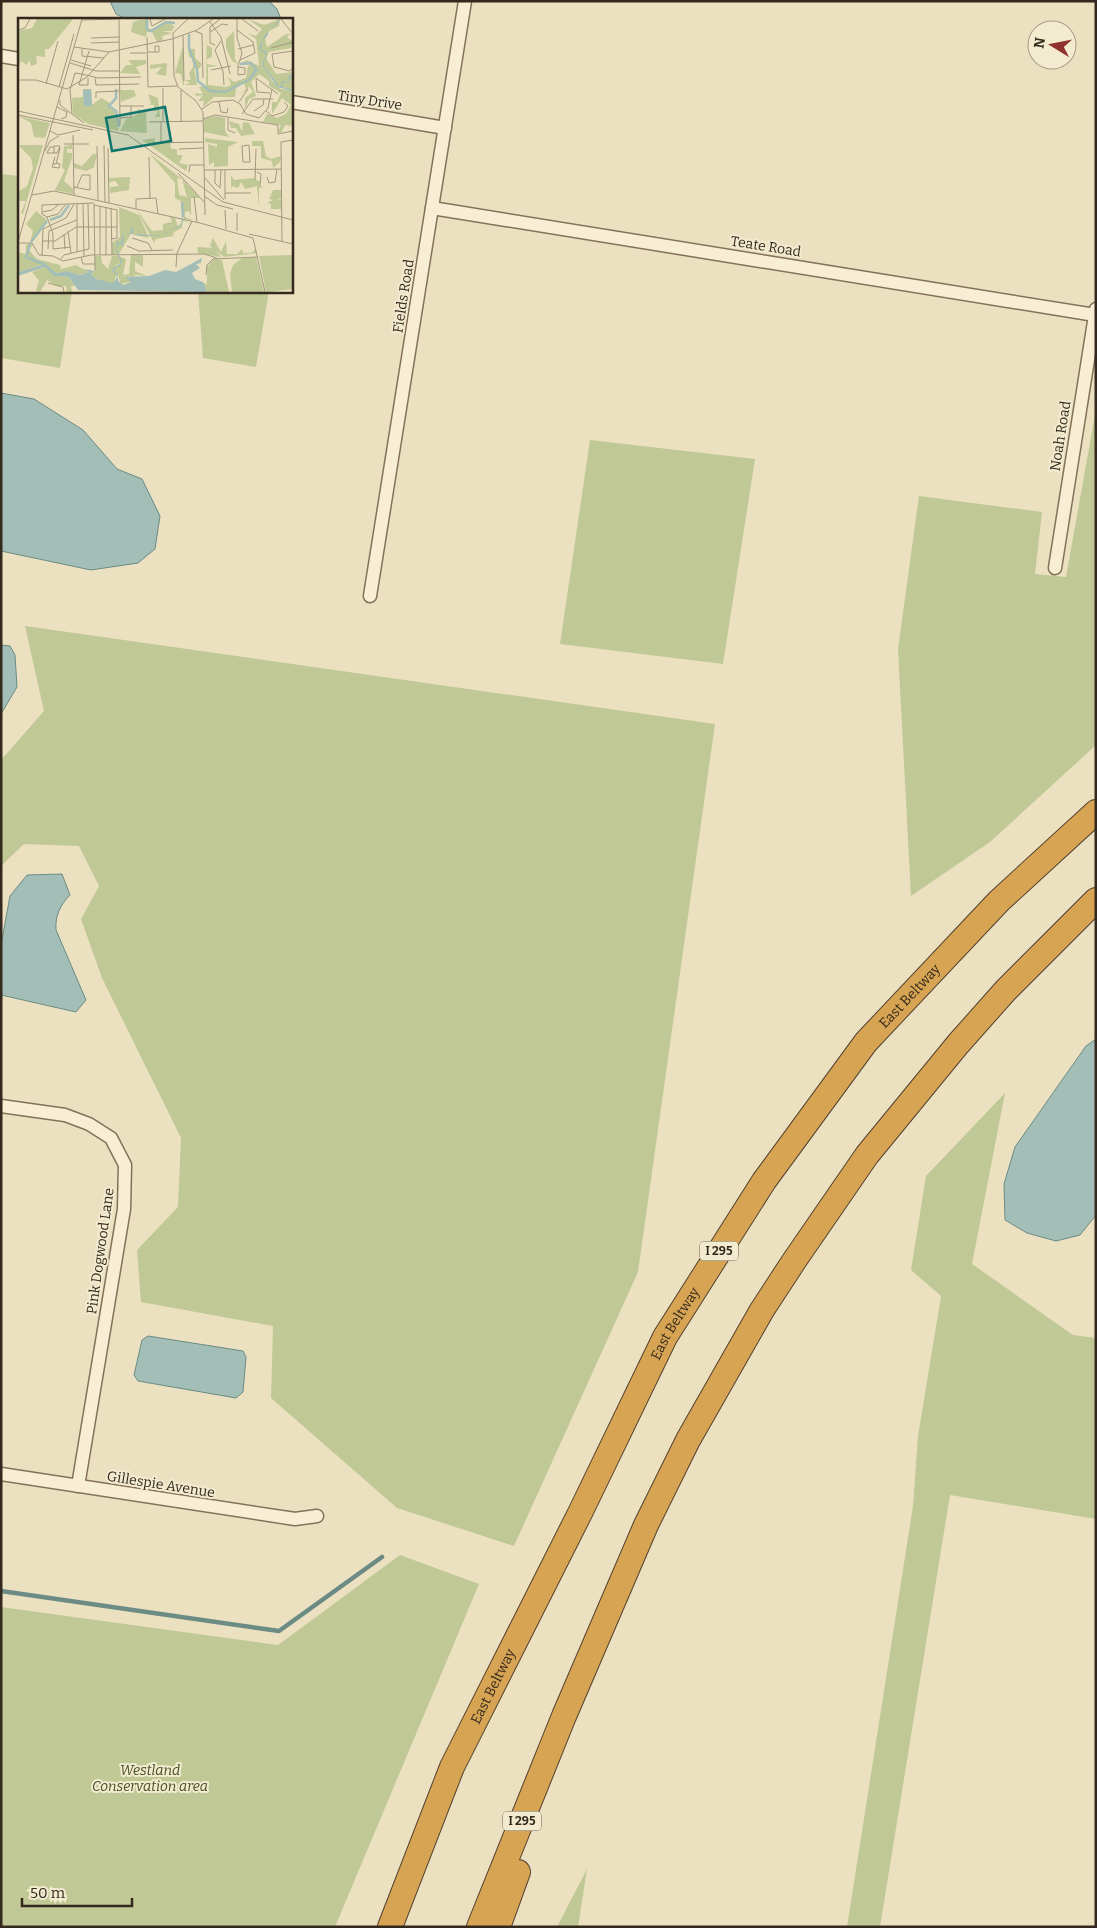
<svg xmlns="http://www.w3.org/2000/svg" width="1097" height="1928" font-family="Bitter,serif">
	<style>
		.green { fill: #c0c895 }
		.water { fill: #a3beb7; stroke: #6b8b84 }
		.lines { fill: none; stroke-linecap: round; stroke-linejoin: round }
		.stream { stroke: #6b8b84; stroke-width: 4.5 }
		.minor-casing { stroke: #837259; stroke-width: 15 }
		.motorway-casing { stroke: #51402e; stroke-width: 26 }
		.minor { stroke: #f7eed3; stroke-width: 12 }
		.motorway { stroke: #d7a454; stroke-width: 24 }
		.labels { text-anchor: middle; stroke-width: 4; stroke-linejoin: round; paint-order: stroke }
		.shield { fill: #f3ebd0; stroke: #6d6353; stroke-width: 1 }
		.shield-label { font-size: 12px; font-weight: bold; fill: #34291d }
		.street-label { font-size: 14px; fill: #34291d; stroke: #f3ebd0 }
		.park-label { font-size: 14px; font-style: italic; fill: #424f25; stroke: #f3ebd0 }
		.inset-river { fill: none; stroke: #a3beb7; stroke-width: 2.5 }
		.inset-road { fill: none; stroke: #a2977f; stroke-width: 1 }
		.view { fill: #0f766e; fill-opacity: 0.15; stroke: #0f766e; stroke-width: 2.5 }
		.inset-edge { fill: none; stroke: #34291d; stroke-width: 2.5 }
	</style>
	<rect width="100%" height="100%" fill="#ebe1c1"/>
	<g class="green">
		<path d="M 1,174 L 19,176 L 19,291 L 72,291 L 60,368 L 1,358 Z"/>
		<path d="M 198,291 L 269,291 L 256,367 L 203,358 Z"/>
		<path d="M 1096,409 L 1096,745 L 990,842 L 911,896 L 898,649 L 919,496 L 1042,512 L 1035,574 L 1066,577 Z"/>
		<path d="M 590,440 L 755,459 L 723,664 L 560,644 Z"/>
		<path d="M 25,626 L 715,724 L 638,1272 L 514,1546 L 397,1508 L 271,1398 L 273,1326 L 141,1302 L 137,1250 L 178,1207 L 181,1138 L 102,978 L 81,919 L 99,886 L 79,846 L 24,844 L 1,866 L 1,760 L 44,711 Z"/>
		<path d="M 1005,1093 L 972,1264 L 1073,1335 L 1096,1338 L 1096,1519 L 950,1495 L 880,1927 L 847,1927 L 913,1506 L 918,1436 L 941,1296 L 911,1270 L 926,1176 Z"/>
		<path d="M 400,1555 L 479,1584 L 335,1927 L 1,1927 L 1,1607 L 278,1645 Z"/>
		<path d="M 587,1869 L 578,1927 L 557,1927 Z"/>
	</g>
	<g class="water">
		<path d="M 110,1 L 269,1 L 277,9 L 281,19 L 126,19 L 116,14 Z"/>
		<path d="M 1,393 L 34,399 L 83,430 L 117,469 L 142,479 L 160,516 L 155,549 L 138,563 L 91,570 L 1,551 Z"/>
		<path d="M 1,645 L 10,646 L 15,655 L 17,687 L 1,714 Z"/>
		<path d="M 62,874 L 70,895 C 60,905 55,916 56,930 L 86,1000 L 76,1012 L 1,995 L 1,945 L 10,896 L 27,875 Z"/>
		<path d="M 1096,1039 L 1096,1215 L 1080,1235 L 1056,1241 L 1027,1233 L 1005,1220 L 1004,1184 L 1015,1147 L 1086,1046 Z"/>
		<path d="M 148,1336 L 243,1351 L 246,1357 L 243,1392 L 236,1398 L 138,1381 L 134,1375 L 142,1340 Z"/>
	</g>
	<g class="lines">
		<path class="stream" d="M 1,1591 L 279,1631 L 382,1557"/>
		<g class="minor-casing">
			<g id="minor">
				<path d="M 1,56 L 19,59"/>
				<path d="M 291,102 L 445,128"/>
				<path d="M 432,208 L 1095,315"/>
				<path d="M 1055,568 L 1096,309"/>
				<path d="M 370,596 L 465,1"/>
				<path d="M 1,1106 L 65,1115 L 89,1124 L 111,1138 L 125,1165 L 124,1209 L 78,1486"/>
				<path d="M 1,1474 L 295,1519 L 317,1516"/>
			</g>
		</g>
		<g class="motorway-casing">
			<g id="motorway">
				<path id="s1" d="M 390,1927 L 452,1767 L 581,1511 L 665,1337 L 764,1181 L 866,1042 L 999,901 L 1096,812"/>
				<path d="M 479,1927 L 564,1716 L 646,1525 L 688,1440 L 762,1310 L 794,1261 L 867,1155 L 958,1044 L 1006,990 L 1096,900"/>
				<path d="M 498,1927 L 518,1872"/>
			</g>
		</g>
		<use href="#minor" class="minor"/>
		<use href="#motorway" class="motorway"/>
	</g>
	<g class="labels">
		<g class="shield">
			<rect x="700" y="1241.5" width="38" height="19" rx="4"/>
			<rect x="503" y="1811.5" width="38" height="19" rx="4"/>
		</g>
		<g class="shield-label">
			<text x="719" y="1255">I 295</text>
			<text x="522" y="1825">I 295</text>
		</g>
		<g class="street-label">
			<text transform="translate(370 100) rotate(9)" y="5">Tiny Drive</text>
			<text transform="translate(766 246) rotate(9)" y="5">Teate Road</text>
			<text transform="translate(403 296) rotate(-81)" y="5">Fields Road</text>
			<text transform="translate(1060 436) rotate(-81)" y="5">Noah Road</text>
			<text dy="5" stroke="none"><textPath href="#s1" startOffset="1072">East Beltway</textPath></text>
			<text transform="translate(100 1251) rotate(-82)" y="5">Pink Dogwood Lane</text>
			<text dy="5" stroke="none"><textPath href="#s1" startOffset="668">East Beltway</textPath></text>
			<text transform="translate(161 1484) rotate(9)" y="5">Gillespie Avenue</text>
			<text dy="5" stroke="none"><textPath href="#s1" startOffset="262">East Beltway</textPath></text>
		</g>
		<g class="park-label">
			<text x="150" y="1775">Westland<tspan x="150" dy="16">Conservation area</tspan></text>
		</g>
	</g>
	<g transform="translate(18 18)">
		<rect width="275" height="275" fill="#ebe1c1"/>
		<path d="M 19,1 L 55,1 L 31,31 L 27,31 L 27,39 L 18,38 L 19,46 L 13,48 L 11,42 L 9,47 L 3,43 L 1,48 L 0,13 L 14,10 ZM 230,1 L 246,7 L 262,1 L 261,8 L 251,13 L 247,21 L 249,29 L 268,16 L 274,16 L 269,18 L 272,22 L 275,21 L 273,30 L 251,34 L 248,40 L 258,56 L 275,54 L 271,58 L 275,56 L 274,72 L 264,68 L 262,69 L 250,54 L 254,63 L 263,71 L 271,72 L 275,77 L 275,108 L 267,107 L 263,115 L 260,114 L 263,107 L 245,104 L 249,96 L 259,100 L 268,96 L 273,87 L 264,80 L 254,96 L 254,84 L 259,84 L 263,75 L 251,68 L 251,63 L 241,56 L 233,64 L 238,78 L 231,81 L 227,91 L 227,80 L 235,74 L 231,68 L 229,72 L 222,77 L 228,71 L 226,65 L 218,70 L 217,79 L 196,79 L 185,89 L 186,83 L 180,83 L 185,77 L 178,78 L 177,75 L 185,76 L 181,69 L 188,68 L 189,7 L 189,27 L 194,30 L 194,39 L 189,41 L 189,46 L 200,48 L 190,49 L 190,67 L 208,69 L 213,67 L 210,59 L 216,64 L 228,60 L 230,48 L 233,47 L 222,46 L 229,42 L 241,48 L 238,21 L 230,15 L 238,18 L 244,11 ZM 122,2 L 129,2 L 129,10 L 134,12 L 151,3 L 156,9 L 154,13 L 144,13 L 154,15 L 144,18 L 145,22 L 139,24 L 134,14 L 129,14 L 128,19 L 113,14 L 115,4 ZM 216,13 L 217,41 L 220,46 L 214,43 L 208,30 L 208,21 ZM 165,28 L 166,67 L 172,65 L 167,62 L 173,62 L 171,55 L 175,49 L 175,39 L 171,39 L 170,31 L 177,31 L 177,40 L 184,46 L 181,51 L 176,50 L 179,67 L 165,67 L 163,56 L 157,55 ZM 110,42 L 128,42 L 128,46 L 118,49 L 122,56 L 102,55 L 108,47 L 114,47 ZM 149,45 L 148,58 L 138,56 L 144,49 L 132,51 L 132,47 ZM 65,71 L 73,71 L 74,87 L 83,80 L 92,85 L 91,89 L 97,94 L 101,113 L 70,106 L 55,96 L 54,80 L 65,79 ZM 102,72 L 116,72 L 118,78 L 103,84 ZM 130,76 L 140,80 L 142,99 L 137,99 L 140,93 L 136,93 L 136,87 L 130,87 L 133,86 ZM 119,91 L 128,93 L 129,115 L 102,113 L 108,101 L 121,96 ZM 0,98 L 32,105 L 27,120 L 16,119 L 13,105 ZM 197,98 L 207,100 L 207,113 L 211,119 L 186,114 L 186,101 ZM 211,103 L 221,106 L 224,114 L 225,104 L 231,105 L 237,116 L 223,118 L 218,110 L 213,110 ZM 137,120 L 137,124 L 152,125 L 153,131 L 159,131 L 159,137 L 165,137 L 161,145 L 170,147 L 168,153 L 124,122 ZM 187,120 L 220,124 L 210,129 L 210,148 L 196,149 L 196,144 L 191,147 L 190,126 L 199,129 L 199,126 L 187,124 ZM 234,123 L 245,123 L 248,138 L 253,141 L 263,138 L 262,144 L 255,150 L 254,143 L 243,140 L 243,128 L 234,128 ZM 0,127 L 25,127 L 5,196 L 3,195 L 8,183 L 0,183 L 0,174 L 9,168 L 15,150 L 13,140 ZM 54,127 L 54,131 L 49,131 L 49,135 L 54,135 L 54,140 L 46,163 L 55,171 L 55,176 L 37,172 L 47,152 L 44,150 L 46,128 ZM 131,135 L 164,161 L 159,160 L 161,177 L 169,179 L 164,161 L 182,180 L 173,180 L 173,198 L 171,193 L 167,194 L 167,199 L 175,202 L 166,201 L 164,184 L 157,180 L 157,165 ZM 75,136 L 79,136 L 76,149 L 69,153 L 56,150 L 56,145 L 64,148 ZM 213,157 L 216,162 L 235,160 L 242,164 L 241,168 L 246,169 L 241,170 L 241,189 L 239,168 L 227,171 L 223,164 L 220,170 L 214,168 L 213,171 ZM 112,159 L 111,172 L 92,175 L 92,169 L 101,168 L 97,163 L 91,164 L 91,160 ZM 255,172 L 263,172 L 263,181 L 259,182 L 263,182 L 263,191 L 253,191 L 253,186 L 249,185 L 255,182 L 251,181 ZM 101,189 L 121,197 L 131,220 L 113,216 L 101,236 L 94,237 L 94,225 L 102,219 ZM 119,192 L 134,213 L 145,212 L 145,206 L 154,204 L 152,199 L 157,200 L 160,209 L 165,202 L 172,205 L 165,203 L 164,210 L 156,214 L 155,218 L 138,221 L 136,225 ZM 18,193 L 29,202 L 12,224 L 15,213 L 8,206 ZM 195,220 L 203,234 L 208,223 L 209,236 L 219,236 L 224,231 L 225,235 L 233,235 L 238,231 L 239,235 L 206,239 L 192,228 ZM 12,225 L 15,227 L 11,232 L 19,241 L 42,247 L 43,251 L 58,247 L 71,254 L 62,257 L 49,253 L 38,255 L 28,246 L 0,254 L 0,234 L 8,236 L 8,227 ZM 179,229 L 196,230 L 203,239 L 180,235 ZM 113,237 L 125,237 L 125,249 L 117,244 L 117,253 L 129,258 L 118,257 L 112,261 L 112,258 L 109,259 L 113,264 L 102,266 L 100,256 L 95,252 L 98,248 L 100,248 L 103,245 L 98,247 L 94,253 L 99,256 L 95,266 L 78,261 L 73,256 L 77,252 L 77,238 L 83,238 L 84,245 L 90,251 L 94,238 L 100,238 L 108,241 L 105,257 L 111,256 ZM 275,237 L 275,271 L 248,274 L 241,238 ZM 238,239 L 246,274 L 214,274 L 212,256 L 215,247 L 224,240 ZM 195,241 L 204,242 L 211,274 L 189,274 L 185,264 L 189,267 L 189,249 ZM 28,249 L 36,258 L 51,259 L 57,268 L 53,268 L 54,274 L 49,274 L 48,268 L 38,268 L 29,262 L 22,274 L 18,272 L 21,263 L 14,254 Z" fill="#c0c895"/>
		<path d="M 262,1 L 260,5 L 250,13 L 250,17 L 243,24 L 245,26 L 242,31 L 247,33 L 249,35 L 249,40 L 246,43 L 246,48 L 262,69 L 264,63 L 270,64 L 271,58 L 275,55 L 271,64 L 264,65 L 265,69 L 273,71 L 275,77 L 271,72 L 259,69 L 246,49 L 240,53 L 238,53 L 245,50 L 245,43 L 249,37 L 241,31 L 243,24 L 250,13 ZM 73,71 L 74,88 L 66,88 L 65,72 ZM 165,195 L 165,203 L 163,207 L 160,209 L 151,213 L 150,215 L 145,218 L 121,218 L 115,216 L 113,215 L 109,218 L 106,216 L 105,228 L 101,224 L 101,228 L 99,229 L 98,230 L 104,243 L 104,246 L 95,252 L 100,256 L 100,263 L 105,267 L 113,264 L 107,259 L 131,258 L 147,252 L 158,254 L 184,240 L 183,245 L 178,246 L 182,250 L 174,255 L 177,261 L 185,264 L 189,274 L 60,272 L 51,259 L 36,258 L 27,249 L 0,258 L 0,254 L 28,246 L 38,255 L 49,253 L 62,257 L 71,254 L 66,251 L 72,252 L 76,253 L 73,256 L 78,261 L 95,265 L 100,258 L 94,253 L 95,250 L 103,245 L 97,229 L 100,228 L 98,224 L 103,224 L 105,216 L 110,218 L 115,208 L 115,216 L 145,218 L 151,213 L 163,206 Z" fill="#a3beb7"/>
		<path class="inset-river" d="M 129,1 L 129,11 L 133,13 L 148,4 L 157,5M 171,16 L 171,30 L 179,52 L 180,63 L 192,73 L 207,74 L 232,61 L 238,52M 222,46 L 233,45 L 239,52M 98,71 L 98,80 L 91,88 L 98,93 L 101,109M 164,184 L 165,199M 32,202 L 43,198 L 51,187M 13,224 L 29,203M 12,226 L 8,239 L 28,247"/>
		<path class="inset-road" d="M 101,1 L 102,107M 132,1 L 134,8 L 147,1M 170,1 L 155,15 L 156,58 L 160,69 L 178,83 L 185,94 L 187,197M 219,1 L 219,20 L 224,35 L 220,48 L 220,57 L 227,56 L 227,50 L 220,49M 224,1 L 240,13M 263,1 L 275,16M 64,2 L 100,1M 192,4 L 203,19 L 212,56M 0,12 L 7,10 L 12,1M 219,12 L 235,24 L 237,35 L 222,42M 177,13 L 184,16 L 185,60M 192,14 L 204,6 L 210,7M 165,17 L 166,63M 129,19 L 130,69 L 159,68M 73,20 L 101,19M 203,23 L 197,32 L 205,53 L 206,67M 73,25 L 101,24M 197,27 L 192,25 L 192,9 L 202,1M 56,29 L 91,34M 253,30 L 275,24M 64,31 L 64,38 L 86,40M 220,31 L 235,27M 129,34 L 141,34 L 141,28 L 137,28 L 137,34M 112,35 L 128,35M 53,42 L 73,48M 52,45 L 78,53 L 101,53M 256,49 L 254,36 L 275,33M 256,49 L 272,53 L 275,49M 193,52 L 213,48M 64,56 L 80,60 L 123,59M 70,60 L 70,67 L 61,67 L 71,33M 77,60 L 78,67 L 121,66M 0,62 L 18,62 L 49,71 L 69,59 L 91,34 L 154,21 L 179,12 L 195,1M 28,66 L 40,23M 41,69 L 56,16M 145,70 L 145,104M 252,75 L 239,74 L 238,60 L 260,76M 78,80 L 78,74 L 101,73M 42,82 L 42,87 L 66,105M 201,84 L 203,94 L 209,95 L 210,90M 221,84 L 230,71M 102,88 L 126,88M 39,89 L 49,94 L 48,99 L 43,101M 184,91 L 194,84 L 215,82 L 222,86 L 228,96 L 241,100 L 250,90 L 254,71M 0,93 L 110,117 L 205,184 L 275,202M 236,93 L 245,87 L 246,81M 248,93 L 254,98 L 266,94 L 270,88 L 266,84M 54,95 L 52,72 L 57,55 L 64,56M 224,96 L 235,81 L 255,81M 0,97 L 75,112M 102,100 L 113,99 L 113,88M 210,100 L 210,112 L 217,115M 185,101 L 197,97 L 260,107 L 260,116 L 275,113M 163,103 L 163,72M 131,104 L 185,103M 143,104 L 143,125M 32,113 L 40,117 L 62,112M 55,117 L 56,177M 135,125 L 186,124M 46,126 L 71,126M 86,127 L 87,184M 231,127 L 232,144 L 225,144 L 224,128 ZM 79,128 L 80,182M 36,129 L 32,129 L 29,135 L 36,135 L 36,128 L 42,128 L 39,135 L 36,135M 90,130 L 91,185M 161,131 L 186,130M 27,133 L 32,123 L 41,118M 37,139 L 35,146 L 38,146 L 42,130M 131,139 L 132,180M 35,146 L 34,149 L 41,150 L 42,146 L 38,145M 186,152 L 263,151M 197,152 L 197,165 L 202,170 L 203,152M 207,152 L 207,181M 171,154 L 172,147 L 186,147M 239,154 L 243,156 L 242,168M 160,155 L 186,184M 249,159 L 251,165 L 257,164 L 259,151M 187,160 L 206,182M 237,162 L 238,131M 55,169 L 72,172 L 72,157 L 64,157 L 59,169M 207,175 L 233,175M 275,176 L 275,197M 14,177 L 36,173 L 182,205M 176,178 L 179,204M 186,178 L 199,187 L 215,191M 59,186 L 59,234M 65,186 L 66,239M 76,186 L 77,252M 76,187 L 99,192 L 99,220 L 93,221M 82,188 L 82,237M 88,189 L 88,237M 93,190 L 94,237M 118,191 L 118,181 L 138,180 L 140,196M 207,192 L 208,211M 24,194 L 34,192 L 41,186M 219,195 L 219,213M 29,199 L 40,196 L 48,186M 182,205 L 235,220 L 247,274M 50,213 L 53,235M 46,216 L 47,231M 231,216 L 275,226M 114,220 L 130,225 L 134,232M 24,223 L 37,223 L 58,209 L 99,209M 0,224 L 64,1M 264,224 L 263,124 L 275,122M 1,225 L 14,225 L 21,237 L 35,238 L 45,243 L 73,237 L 186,236 L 199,240M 109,228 L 121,233 L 155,232M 30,231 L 31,213 L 59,202M 35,231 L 35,216 L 29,199 L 24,196 L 24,187 L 76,185M 35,231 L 53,229M 24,237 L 25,211 L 48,200 L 56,186M 63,239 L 65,246 L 77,246M 42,242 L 46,237 L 71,231 L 70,186M 158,249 L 159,235 L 174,203M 188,257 L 189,247 L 195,241 L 240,239M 30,265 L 45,269 L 46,274"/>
		<path class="view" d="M 147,89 L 153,123 L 94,133 L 88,100 Z"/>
		<rect width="275" height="275" class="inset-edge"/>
	</g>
	<rect width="1097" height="1928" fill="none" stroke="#34291d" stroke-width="5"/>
	<g transform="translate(1052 45) rotate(280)"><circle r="24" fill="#f3ebd0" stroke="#a79d88"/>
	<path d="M0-4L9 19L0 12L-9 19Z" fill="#8f312c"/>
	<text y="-8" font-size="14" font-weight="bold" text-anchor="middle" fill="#34291d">N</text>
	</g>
	<path d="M22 1898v8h110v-8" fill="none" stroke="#34291d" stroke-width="2.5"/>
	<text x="30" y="1898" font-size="15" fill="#34291d" stroke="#f3ebd0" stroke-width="4" paint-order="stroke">50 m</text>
</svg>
